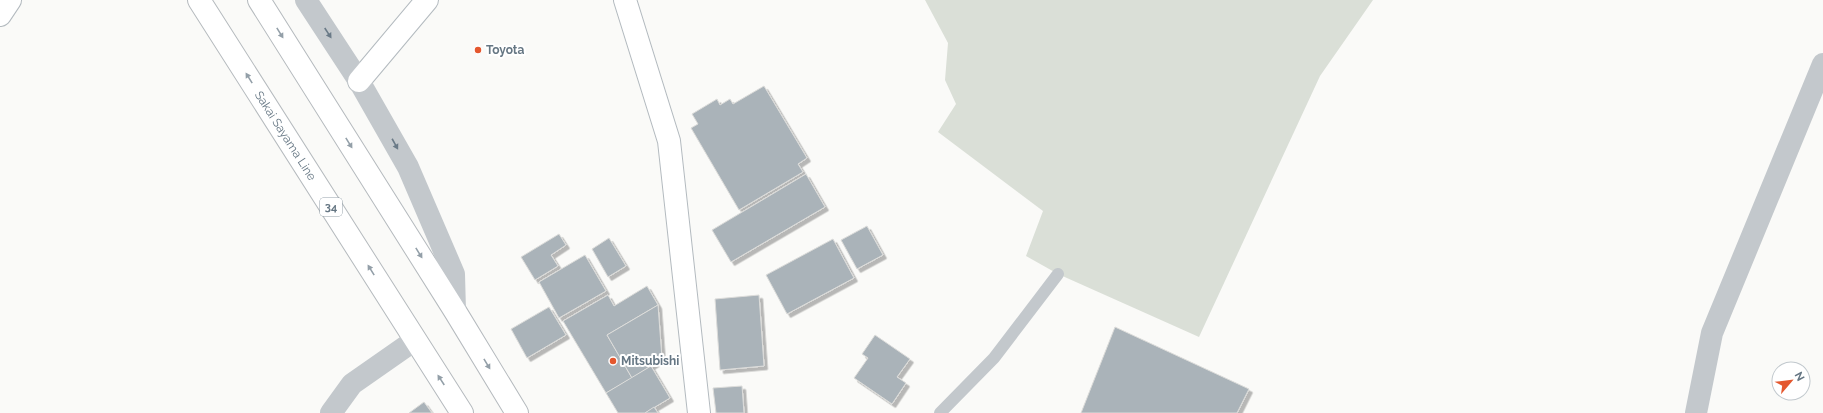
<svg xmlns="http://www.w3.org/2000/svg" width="1823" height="413" font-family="Raleway,sans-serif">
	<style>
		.green { fill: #dadfd7 }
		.building { fill: #aab3b9; stroke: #dcdcda; filter: url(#shadow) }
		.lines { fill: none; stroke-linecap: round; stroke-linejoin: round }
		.secondary-casing { stroke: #b3babf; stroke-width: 24 }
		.primary-casing { stroke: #b5babe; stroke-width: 24 }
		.lane { stroke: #c3c8cc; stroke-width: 12 }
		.street { stroke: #c3c8cc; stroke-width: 22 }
		.secondary { stroke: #fff; stroke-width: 22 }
		.primary { stroke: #fff; stroke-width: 22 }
		.oneway { fill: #939fa8 }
		.oneway2 { fill: #6a7a87 }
		.poi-dot { fill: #e4572e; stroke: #fff; stroke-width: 1.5 }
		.labels { text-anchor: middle; stroke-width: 4; stroke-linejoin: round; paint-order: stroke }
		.shield { fill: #fff; stroke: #939fa8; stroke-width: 1 }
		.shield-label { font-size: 11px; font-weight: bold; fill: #657683 }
		.poi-label { font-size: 12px; font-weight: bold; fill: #657683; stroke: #fff; text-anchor: start }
		.street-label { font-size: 12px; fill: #657683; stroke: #fff }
	</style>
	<defs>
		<filter id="shadow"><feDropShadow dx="3.5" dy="3.5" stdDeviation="0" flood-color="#0004"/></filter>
	</defs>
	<rect width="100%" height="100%" fill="#fafaf8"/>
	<path class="green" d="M 925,0 L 1373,0 L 1320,76 L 1199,337 L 1058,274 L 1026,256 L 1043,211 L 938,132 L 956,104 L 945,80 L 948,43 Z"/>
	<g class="building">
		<path d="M 764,86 L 807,158 L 798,164 L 803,172 L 739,210 L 691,128 L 698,124 L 692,114 L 717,99 L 720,105 L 730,99 L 733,104 Z"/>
		<path d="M 806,174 L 825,207 L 731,262 L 712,230 Z"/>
		<path d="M 867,226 L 883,255 L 857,269 L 841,240 Z"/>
		<path d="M 559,234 L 566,245 L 551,255 L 558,266 L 535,280 L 521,257 Z"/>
		<path d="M 609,238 L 626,266 L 608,277 L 592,249 Z"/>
		<path d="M 833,239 L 854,278 L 787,314 L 766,275 Z"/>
		<path d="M 585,255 L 606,291 L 559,318 L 539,282 Z"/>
		<path d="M 647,286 L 658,305 L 607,335 L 632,378 L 606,393 L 563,321 L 608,295 L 614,306 Z"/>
		<path d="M 759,295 L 764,366 L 720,370 L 715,299 Z"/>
		<path d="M 658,305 L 662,359 L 632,378 L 607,335 Z"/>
		<path d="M 549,307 L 566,335 L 527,358 L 511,329 Z"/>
		<path d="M 1115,327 L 1249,389 L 1237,413 L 1081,413 Z"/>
		<path d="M 875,335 L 910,359 L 897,377 L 906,383 L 892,404 L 854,378 L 868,358 L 862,354 Z"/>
		<path d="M 651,366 L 670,398 L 645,413 L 618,413 L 606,393 Z"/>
		<path d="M 742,386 L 744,413 L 716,413 L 713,388 Z"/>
		<path d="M 424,402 L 432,413 L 409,413 Z"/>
		<path d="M 654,407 L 658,413 L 645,413 Z"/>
	</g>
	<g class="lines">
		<g class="secondary-casing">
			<g id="secondary">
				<path d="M 625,0 L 669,141 L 699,413"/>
				<path d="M 0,15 L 10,0"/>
				<path d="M 359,81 L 427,0"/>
			</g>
		</g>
		<g class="primary-casing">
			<g id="primary">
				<path id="s1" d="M 199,0 L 462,413"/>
				<path d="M 259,0 L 455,311 L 517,413"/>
			</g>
		</g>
		<path class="lane" d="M 940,413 L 994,358 L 1058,274"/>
		<g class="street">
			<path d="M 306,0 L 359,81 L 408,167 L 454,274 L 455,311"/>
			<path d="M 331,413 L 352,384 L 415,340"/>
			<path d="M 1696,413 L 1712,333 L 1823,64"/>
		</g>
		<use href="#secondary" class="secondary"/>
		<use href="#primary" class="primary"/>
	</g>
	<defs><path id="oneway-solid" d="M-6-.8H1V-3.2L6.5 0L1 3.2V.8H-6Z"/></defs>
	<g class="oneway">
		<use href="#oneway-solid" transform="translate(280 33) rotate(58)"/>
		<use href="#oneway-solid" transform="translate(249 78) rotate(-122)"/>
		<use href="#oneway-solid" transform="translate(349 143) rotate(58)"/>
		<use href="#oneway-solid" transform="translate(419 253) rotate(58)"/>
		<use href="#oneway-solid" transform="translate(371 270) rotate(-122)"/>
		<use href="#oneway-solid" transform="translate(487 364) rotate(59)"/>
		<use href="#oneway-solid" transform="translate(441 380) rotate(-123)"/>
	</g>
	<g class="oneway2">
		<use href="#oneway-solid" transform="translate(328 33) rotate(57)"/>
		<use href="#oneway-solid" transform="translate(395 144) rotate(61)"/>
	</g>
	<g class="poi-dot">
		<circle cx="478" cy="50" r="4"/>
		<circle cx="613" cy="361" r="4"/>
	</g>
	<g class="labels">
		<rect class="shield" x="320" y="198" width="22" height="18" rx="3"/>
		<g class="shield-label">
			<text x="331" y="211">34</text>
		</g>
		<g class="poi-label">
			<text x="486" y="54">Toyota</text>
			<text x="621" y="365">Mitsubishi</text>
		</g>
		<g class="street-label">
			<text dy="4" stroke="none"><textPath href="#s1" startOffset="161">Sakai Sayama Line</textPath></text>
		</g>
	</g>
	<g transform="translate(1791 381) rotate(62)"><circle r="19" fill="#ffffff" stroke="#c1c8cd"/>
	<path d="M0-3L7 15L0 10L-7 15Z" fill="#e4572e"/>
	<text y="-6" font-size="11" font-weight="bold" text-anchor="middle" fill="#657683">N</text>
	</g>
</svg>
